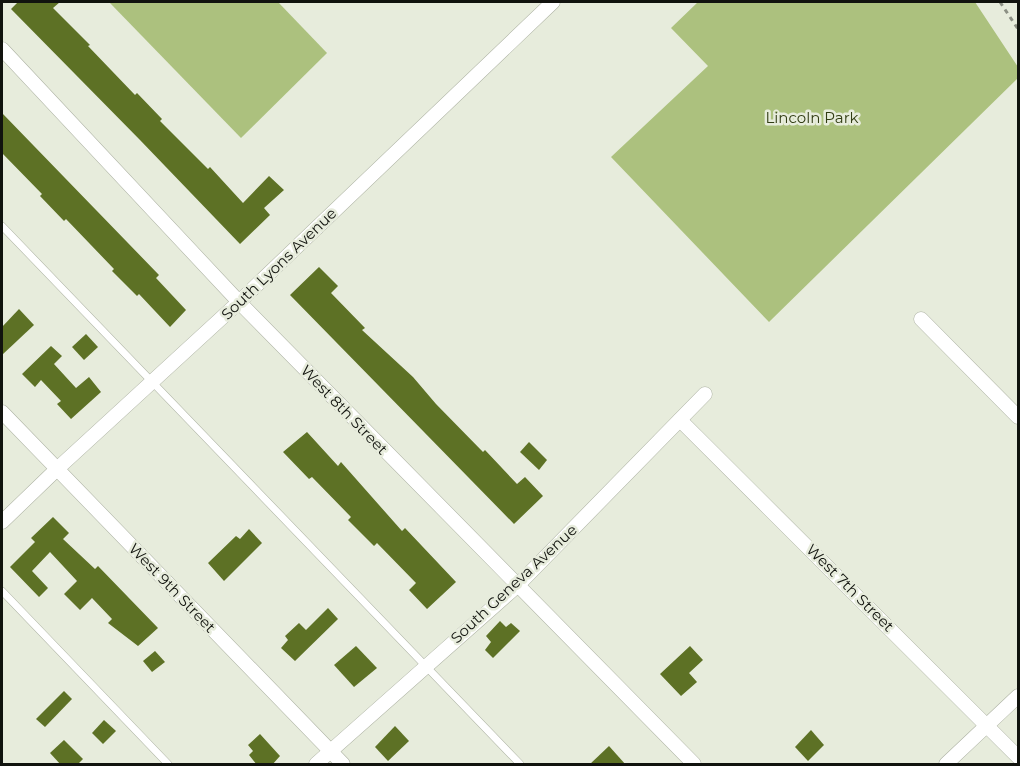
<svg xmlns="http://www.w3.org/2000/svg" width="1020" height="766" font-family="Montserrat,sans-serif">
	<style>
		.green { fill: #acc17e }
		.building { fill: #5d7125 }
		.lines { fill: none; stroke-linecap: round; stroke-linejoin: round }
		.service-casing { stroke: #adb2a3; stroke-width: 8 }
		.minor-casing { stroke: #adb2a3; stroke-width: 15 }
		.path { stroke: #8c9084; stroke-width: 3; stroke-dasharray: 4.5 4.5; stroke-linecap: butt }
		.service { stroke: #fff; stroke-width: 7 }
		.minor { stroke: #fff; stroke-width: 14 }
		.labels { text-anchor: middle; stroke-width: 5; stroke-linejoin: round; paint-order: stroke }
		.park-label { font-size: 15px; fill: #313c13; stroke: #e7ecdc }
		.street-label { font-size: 15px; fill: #11130e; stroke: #e7ecdc }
	</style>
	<rect width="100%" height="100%" fill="#e7ecdc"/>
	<g class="green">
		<path d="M 109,2 L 278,2 L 327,53 L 241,138 Z"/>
		<path d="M 698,2 L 975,2 L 1018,67 L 1018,78 L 769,322 L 611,157 L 708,66 L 671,28 Z"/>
	</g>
	<g class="building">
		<path d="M 18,2 L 60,2 L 53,8 L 90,45 L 88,46 L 135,95 L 137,93 L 162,119 L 160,121 L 208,169 L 210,167 L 243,203 L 269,176 L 284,190 L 264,208 L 270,215 L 240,244 L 140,140 L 11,9 Z"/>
		<path d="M 2,113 L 159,275 L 156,278 L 186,310 L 170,327 L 139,294 L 137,296 L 112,271 L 114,269 L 66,219 L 64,221 L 40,196 L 42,194 L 2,153 Z"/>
		<path d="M 319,267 L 338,286 L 331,293 L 365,328 L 362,330 L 413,377 L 436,404 L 483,452 L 485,450 L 517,484 L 525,477 L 543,496 L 514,524 L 290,295 Z"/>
		<path d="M 19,309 L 34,325 L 2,355 L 2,327 Z"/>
		<path d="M 86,334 L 98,347 L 84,360 L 72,347 Z"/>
		<path d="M 51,346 L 62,356 L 54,364 L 76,388 L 89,377 L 101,392 L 71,419 L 57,404 L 61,401 L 41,380 L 35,387 L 22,374 Z"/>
		<path d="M 307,432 L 338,466 L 341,462 L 402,531 L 405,528 L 456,582 L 427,609 L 409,590 L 416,583 L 377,543 L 374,546 L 348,520 L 351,517 L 312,477 L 309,479 L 283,452 Z"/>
		<path d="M 529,442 L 547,460 L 539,470 L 520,452 Z"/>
		<path d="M 53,517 L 69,533 L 63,539 L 95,569 L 98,566 L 158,628 L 138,646 L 108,623 L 112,619 L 92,598 L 80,610 L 64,594 L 77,581 L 50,552 L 32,571 L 48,588 L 39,597 L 10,567 L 35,542 L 31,538 Z"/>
		<path d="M 249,529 L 262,543 L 224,581 L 208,563 L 236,536 L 240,539 Z"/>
		<path d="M 328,608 L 338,619 L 295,661 L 281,648 L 288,640 L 285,636 L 299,623 L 306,630 Z"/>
		<path d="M 500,621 L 506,627 L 511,623 L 520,631 L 493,658 L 485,650 L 491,642 L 486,636 Z"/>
		<path d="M 356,646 L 377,668 L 354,687 L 334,665 Z"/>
		<path d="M 690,646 L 703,660 L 689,673 L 697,682 L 681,696 L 660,674 Z"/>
		<path d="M 155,651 L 165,662 L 152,672 L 143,661 Z"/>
		<path d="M 64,691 L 72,699 L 45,727 L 36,719 Z"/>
		<path d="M 104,720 L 116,731 L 103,744 L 92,733 Z"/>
		<path d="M 395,726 L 409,741 L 388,761 L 375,747 Z"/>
		<path d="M 811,730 L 824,745 L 808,761 L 795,747 Z"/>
		<path d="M 260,734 L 280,756 L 272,765 L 257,765 L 249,755 L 253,751 L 248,745 Z"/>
		<path d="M 64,740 L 83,759 L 77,765 L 61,765 L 50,753 Z"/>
		<path d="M 609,746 L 626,765 L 589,765 Z"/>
	</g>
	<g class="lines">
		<g class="service-casing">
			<g id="service">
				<path d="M 2,226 L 520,764"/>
				<path d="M 2,591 L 168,764"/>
			</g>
		</g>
		<g class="minor-casing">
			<g id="minor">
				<path d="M 2,49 L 239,302 L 694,764"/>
				<path d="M 921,319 L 1018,417"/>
				<path d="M 2,412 L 343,764"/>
				<path d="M 680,420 L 1018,757"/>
				<path d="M 2,522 L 57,469 L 239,302 L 553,2"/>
				<path d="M 316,764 L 517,586 L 705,394"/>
				<path d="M 946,764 L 1018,696"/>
			</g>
		</g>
		<path class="path" d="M 1000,2 L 1018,29"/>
		<use href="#service" class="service"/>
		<use href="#minor" class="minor"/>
	</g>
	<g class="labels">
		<g class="park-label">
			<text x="812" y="123">Lincoln Park</text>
		</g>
		<g class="street-label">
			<text transform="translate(279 264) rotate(-44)" y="5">South Lyons Avenue</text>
			<text transform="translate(344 410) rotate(46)" y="5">West 8th Street</text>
			<text transform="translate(514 584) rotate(-43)" y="5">South Geneva Avenue</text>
			<text transform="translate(172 588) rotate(46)" y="5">West 9th Street</text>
			<text transform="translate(850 588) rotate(45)" y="5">West 7th Street</text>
		</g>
	</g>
	<rect width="1020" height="766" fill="none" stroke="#11130e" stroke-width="6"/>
</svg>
